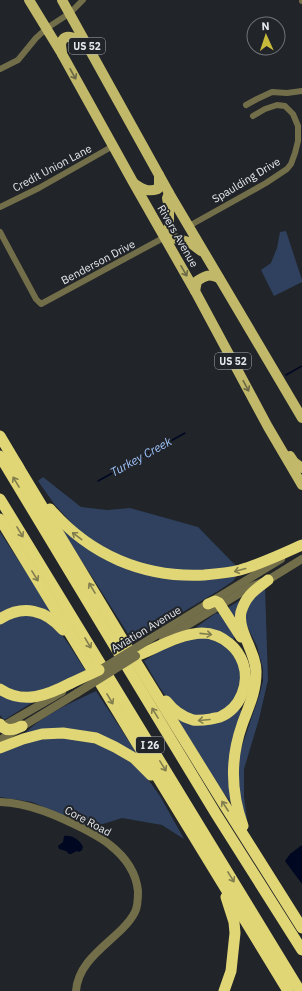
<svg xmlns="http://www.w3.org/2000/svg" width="302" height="991" font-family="'IBM Plex Sans',sans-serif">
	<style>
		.green { fill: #2f415e }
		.water { fill: #000721 }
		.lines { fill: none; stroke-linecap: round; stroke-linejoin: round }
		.stream { stroke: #000721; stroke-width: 1.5 }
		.minor { stroke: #726e49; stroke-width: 6 }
		.tertiary { stroke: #726e49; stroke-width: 8 }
		.primary { stroke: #c1b969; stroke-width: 10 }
		.motorway { stroke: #e1d675; stroke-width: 11 }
		.tertiary-bridge { stroke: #726e49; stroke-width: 8 }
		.motorway-bridge { stroke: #e1d675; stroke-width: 11 }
		.oneway { stroke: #696746 }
		.oneway2 { stroke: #817d4f }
		.labels { text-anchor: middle; stroke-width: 4; stroke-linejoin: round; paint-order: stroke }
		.shield { fill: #212429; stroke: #abaeb2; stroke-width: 1 }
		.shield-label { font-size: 10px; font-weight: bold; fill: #e6e9ec }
		.street-label { font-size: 11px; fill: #e6e9ec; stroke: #212429 }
		.water-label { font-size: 12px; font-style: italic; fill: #a0c4fd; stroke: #212429 }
	</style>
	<rect width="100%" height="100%" fill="#212429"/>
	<g class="green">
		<path d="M 286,231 L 302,280 L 302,282 L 274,296 L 261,270 L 271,263 L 277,248 L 280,232 Z"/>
		<path d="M 43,477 L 81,507 L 107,510 L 130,508 L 198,527 L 237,567 L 191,572 L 160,568 L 140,563 L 100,547 L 77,529 L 55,505 L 38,481 Z"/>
		<path d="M 60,528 L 134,570 L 238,574 L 233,581 L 218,591 L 133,642 L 96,583 Z"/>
		<path d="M 0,532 L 32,581 L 54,616 L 0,615 Z"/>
		<path d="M 265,586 L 268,680 L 259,719 L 244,769 L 244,797 L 247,819 L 243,811 L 239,792 L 237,767 L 242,746 L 260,693 L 263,681 L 263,669 L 257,646 L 247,626 L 245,617 L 247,606 Z"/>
		<path d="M 239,601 L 241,601 L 238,625 L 229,609 L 229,607 Z"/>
		<path d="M 216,613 L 220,614 L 234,635 L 234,638 L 232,641 L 194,629 Z"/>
		<path d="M 17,614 C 28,616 41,616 50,623 C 63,632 77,658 86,671 C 64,681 38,698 14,690 C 9,689 4,685 0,683 L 0,623 Z"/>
		<path d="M 194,638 C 212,638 225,639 234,657 C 236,661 239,664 240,668 C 242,674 241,682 239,689 C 231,714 201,724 180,709 C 163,698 154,677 144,661 L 159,651 Z"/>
		<path d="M 96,691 L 144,764 L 110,741 L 24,734 C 44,714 71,703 96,691 Z"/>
		<path d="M 0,693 L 33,702 L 30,704 L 4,720 L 0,715 Z"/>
		<path d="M 236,708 L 243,711 L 232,804 L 216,783 L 176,718 L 192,723 Z"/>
		<path d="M 65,738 L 86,740 L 109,749 L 128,760 L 142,771 L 160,796 L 184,839 L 162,825 L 122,818 L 103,824 L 94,826 L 88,827 L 77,821 L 32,802 L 0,797 L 0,751 L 39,739 Z"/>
	</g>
	<g class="water">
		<path d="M 64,836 C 72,835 80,840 83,847 L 82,850 L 79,852 L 77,851 L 71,854 L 69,854 L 66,851 L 59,849 L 58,846 L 63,842 Z"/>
		<path d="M 302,845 L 302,884 L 285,861 L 290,854 Z"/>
	</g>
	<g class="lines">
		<g class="stream">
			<path d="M 286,375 L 302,366"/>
			<path d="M 98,481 L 185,433"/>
		</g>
		<g class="minor">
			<path d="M 302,0 L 302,1"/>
			<path d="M 0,69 L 18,60 L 36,38 L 47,28 L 70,13 L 83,0"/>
			<path d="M 246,105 L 257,99 L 272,92 L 287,93 L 302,91"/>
			<path d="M 0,207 L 39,188 L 113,146"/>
			<path d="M 189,226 L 266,183 L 287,169 L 291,164 L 295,153 L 298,141 L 298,126 L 293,114 L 285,106 L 277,105 L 265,109 L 253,116"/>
			<path d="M 0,232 L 36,299 L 41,304 L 165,237"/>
		</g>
		<g class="tertiary">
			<path d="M 150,639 L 281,559"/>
			<path d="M 163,640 L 250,587 L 268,580 L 302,559"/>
			<path d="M 0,728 L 62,692"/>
			<path d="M 0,740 L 77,693"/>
			<path d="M 0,802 C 30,803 58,816 84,829 C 93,834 102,838 110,845 C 124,856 136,872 138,891 C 138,897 138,906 135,912 C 132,918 127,924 122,929 C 104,947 78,963 76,991"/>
		</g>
		<g class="primary">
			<path d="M 29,0 L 62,54 L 133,182 L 195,291 L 268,427 L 302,485"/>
			<path d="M 62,0 L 169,193 L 302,418"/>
			<path d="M 62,54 C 62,51 61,47 61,44 C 64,30 79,40 85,44"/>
			<path d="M 135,184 C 143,190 149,192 158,189 L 159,184 L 159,175"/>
			<path d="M 165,237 L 169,229 L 169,208 L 167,198 L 169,193"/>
			<path d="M 165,237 L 178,239 L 189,242 L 201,251"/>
			<path d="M 195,291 L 197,281 C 206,275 209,274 219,278"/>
			<path d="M 290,456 L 294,462 L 302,468"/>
		</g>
		<g class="motorway">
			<path d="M 0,436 L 19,468"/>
			<path d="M 0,456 L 118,652 L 216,814 L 302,950"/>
			<path d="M 16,463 L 138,665 L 222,801 L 302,928"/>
			<path d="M 0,499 L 300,991"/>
			<path d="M 50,509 C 90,555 143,578 204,575 C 216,574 228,573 240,570 C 261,564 282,554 302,545"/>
			<path d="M 0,519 L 288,991"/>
			<path d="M 208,604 L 215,601 L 219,603 L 241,637"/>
			<path d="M 0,619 C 23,604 46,610 63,630"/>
			<path d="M 136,656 C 157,648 179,634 202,633 C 212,633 222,637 230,644 C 236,649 240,655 243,663 C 250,683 241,708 220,717 C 217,718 214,718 211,719 C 205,720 199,721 193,720 C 182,717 173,710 166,701"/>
			<path d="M 0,689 C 24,705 48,695 71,683"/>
			<path d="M 0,724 C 5,732 14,730 22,726"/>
			<path d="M 0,748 L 23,739 L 42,734 L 63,733 L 96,738 L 115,747 L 134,758 L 151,775"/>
			<path d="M 243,826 C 231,793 230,759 242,725 C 248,708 256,692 256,673 C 257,653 237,631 241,612 C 246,595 255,590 268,580"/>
			<path d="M 224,991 L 231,971 L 235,933 L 234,922 L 226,897"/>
		</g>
		<g class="tertiary-bridge">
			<path d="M 95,673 L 150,639"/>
			<path d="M 77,693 L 136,656"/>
		</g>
		<path class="motorway-bridge" d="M 71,683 L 99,670"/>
	</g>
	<defs><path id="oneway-shaft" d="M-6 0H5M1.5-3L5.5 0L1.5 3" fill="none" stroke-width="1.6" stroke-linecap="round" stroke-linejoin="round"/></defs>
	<g class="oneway">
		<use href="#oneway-shaft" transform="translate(73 74) rotate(61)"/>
		<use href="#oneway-shaft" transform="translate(184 271) rotate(60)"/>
		<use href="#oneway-shaft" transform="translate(246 386) rotate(62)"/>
	</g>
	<g class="oneway2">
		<use href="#oneway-shaft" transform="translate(16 482) rotate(-121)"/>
		<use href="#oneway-shaft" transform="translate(20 532) rotate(59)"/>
		<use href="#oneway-shaft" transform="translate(77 536) rotate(-143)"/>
		<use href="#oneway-shaft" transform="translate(240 570) rotate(165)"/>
		<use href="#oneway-shaft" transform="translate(35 576) rotate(58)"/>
		<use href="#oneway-shaft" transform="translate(92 588) rotate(-121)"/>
		<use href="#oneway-shaft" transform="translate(206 634) rotate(6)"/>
		<use href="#oneway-shaft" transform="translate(88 643) rotate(59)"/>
		<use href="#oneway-shaft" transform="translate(110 699) rotate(59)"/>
		<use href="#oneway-shaft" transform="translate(155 713) rotate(-122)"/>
		<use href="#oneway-shaft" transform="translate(204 720) rotate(175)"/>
		<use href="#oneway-shaft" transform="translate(163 766) rotate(58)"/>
		<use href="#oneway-shaft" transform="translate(225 806) rotate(-123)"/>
		<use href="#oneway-shaft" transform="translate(231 877) rotate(58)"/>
	</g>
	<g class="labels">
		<g class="shield">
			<rect x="69" y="38" width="36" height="16" rx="3"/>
			<rect x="215" y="353" width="36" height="16" rx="3"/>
			<rect x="136" y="737" width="28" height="16" rx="3"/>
		</g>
		<g class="shield-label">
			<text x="87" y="50">US 52</text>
			<text x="233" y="365">US 52</text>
			<text x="150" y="749">I 26</text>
		</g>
		<g class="street-label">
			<text transform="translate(52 168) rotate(-28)" y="4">Credit Union Lane</text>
			<text transform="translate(246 180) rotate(-31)" y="4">Spaulding Drive</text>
			<text transform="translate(178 236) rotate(60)" y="4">Rivers Avenue</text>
			<text transform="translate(98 262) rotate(-28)" y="4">Benderson Drive</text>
			<text transform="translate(146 629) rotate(-31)" y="4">Aviation Avenue</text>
			<text transform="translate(88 821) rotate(28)" y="4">Core Road</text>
		</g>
		<g class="water-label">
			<text transform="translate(141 457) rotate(-29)" y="4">Turkey Creek</text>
		</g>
	</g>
	<g transform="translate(266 36) rotate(357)"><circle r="19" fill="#212429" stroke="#707377"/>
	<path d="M0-3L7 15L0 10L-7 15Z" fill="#c8bb3b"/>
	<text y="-6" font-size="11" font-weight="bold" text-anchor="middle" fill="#e6e9ec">N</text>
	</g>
</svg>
